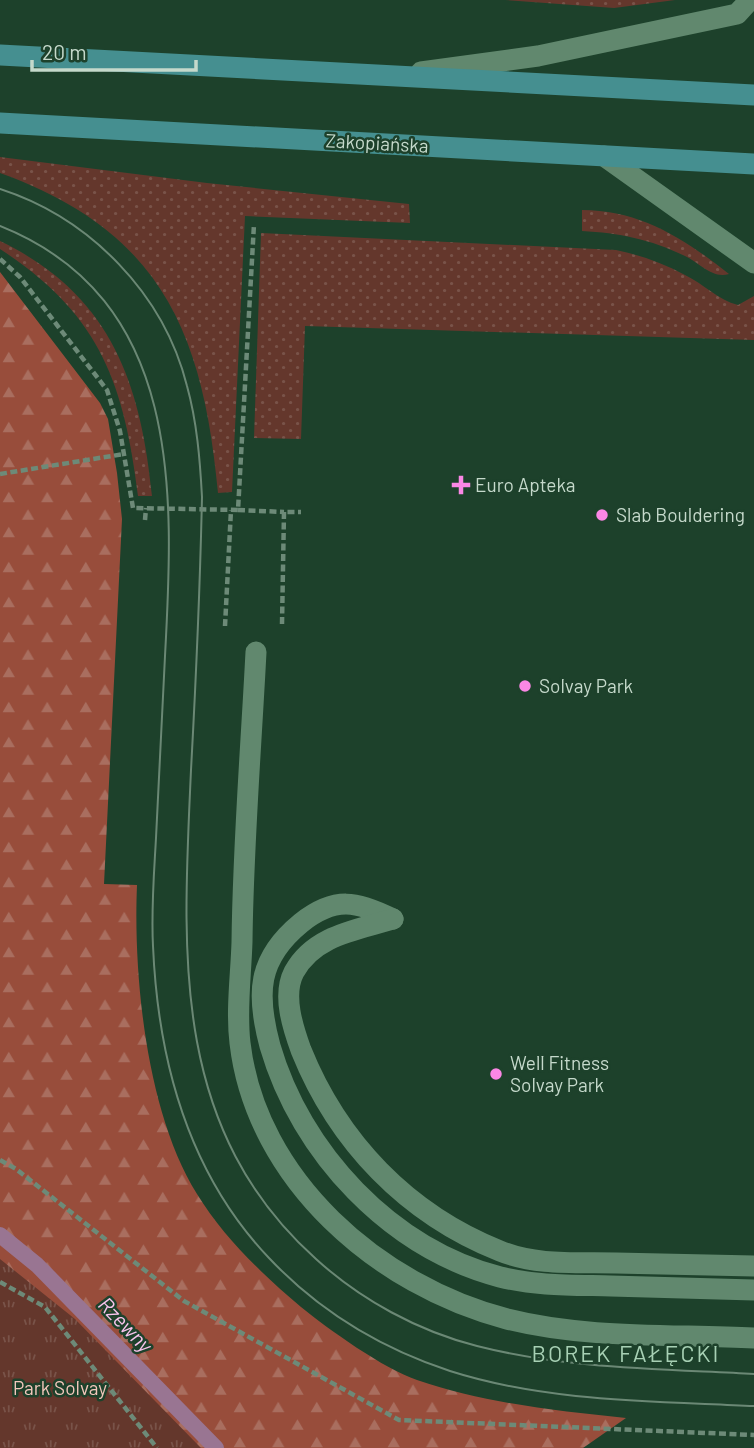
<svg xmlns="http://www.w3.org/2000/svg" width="754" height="1448" font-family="Barlow,sans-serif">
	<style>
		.grass { fill: url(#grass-dots) }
		.forest { fill: url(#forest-firs) }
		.park { fill: url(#park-tufts) }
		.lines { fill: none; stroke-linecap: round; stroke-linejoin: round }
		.stream { stroke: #997592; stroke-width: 16 }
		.path { stroke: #6d8a78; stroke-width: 4.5; stroke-dasharray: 7 3.5; stroke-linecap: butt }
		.minor { stroke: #61886e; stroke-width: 21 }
		.major { stroke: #458f90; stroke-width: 21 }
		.tram { stroke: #6b8875; stroke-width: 2 }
		.poi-dot { fill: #fb87e5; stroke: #1d412b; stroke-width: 2.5 }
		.labels { text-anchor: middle; stroke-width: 5; stroke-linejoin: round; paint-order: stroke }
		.street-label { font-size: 19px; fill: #c5d9cb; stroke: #1d412b }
		.poi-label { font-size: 19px; fill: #c5d9cb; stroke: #1d412b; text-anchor: start }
		.park-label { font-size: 19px; fill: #f4c7bc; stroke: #1d412b }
		.water-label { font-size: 21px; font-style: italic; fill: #f9c4ed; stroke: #1d412b }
		.quarter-label { font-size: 23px; letter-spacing: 2px; fill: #a7d0b4; stroke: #1d412b }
	</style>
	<defs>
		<pattern id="grass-dots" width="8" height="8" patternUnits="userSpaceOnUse" patternTransform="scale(1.75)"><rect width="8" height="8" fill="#64372c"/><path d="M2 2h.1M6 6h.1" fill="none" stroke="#795349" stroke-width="1.8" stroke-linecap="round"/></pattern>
		<pattern id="forest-firs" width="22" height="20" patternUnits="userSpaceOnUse" patternTransform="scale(1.75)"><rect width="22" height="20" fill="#984d3b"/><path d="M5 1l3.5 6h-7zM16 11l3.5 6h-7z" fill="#a96e5f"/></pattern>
		<pattern id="park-tufts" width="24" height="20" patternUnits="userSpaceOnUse" patternTransform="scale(1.75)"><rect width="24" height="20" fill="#64372c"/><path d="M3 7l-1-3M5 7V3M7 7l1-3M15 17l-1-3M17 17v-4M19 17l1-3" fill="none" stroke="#795349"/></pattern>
	</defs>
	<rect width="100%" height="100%" fill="#1d412b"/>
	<g class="grass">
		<path d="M 505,0 L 675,0 L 614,8 Z"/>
		<path d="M 0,157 L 207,183 L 409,204 L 410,223 L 245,216 L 232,492 L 218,493 C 203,332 161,231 0,173 Z"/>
		<path d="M 582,210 C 640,210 685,239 729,274 C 712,279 700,263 685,256 C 650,239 619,233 582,231 Z"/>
		<path d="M 261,233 L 616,250 C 640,255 663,263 685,275 C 704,284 718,300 738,305 L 754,296 L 754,340 L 305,326 L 301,439 L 254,438 Z"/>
		<path d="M 0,241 C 110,294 141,382 152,496 L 138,496 C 124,383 100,314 0,249 Z"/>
	</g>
	<path class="forest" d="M 0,272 L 100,403 L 108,419 L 117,473 L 122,519 L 104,884 L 137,885 C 133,978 147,1114 197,1194 C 224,1238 262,1274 301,1307 C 328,1329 384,1369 417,1380 C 485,1403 555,1411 626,1418 L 583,1448 L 0,1448 Z"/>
	<path class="park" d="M 0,1259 L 75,1319 L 201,1448 L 0,1448 Z"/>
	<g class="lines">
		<path class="stream" d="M 0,1235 L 37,1265 L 216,1448"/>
		<g class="path">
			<path d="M 0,259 L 20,277 L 107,390 L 120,431 L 133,508 L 238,510 L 254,224"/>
			<path d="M 0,474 L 124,454"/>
			<path d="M 238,510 L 284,512"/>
			<path d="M 145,520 L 146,508"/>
			<path d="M 282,624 L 284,512 L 301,512"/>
			<path d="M 225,626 L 231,510"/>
			<path d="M 0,1160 L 16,1169 L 184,1301 L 399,1420 L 754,1435"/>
			<path d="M 0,1282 L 45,1307 L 157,1448"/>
		</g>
		<g class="minor">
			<path d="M 421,72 L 538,56 L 737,14 L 750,0"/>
			<path d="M 604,156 L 754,263"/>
			<path d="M 256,652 C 251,749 243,846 242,942 C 241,975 236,1010 240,1043 C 256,1180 379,1286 507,1319 C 586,1339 673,1334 754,1338"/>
			<path d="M 393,919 C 357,901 335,896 301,923 C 257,959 256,994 270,1046 C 301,1153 390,1248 500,1277 C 536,1286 574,1285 611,1286 C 659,1287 706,1289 754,1290"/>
			<path d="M 393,919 C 357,930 314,935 294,972 C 282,995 293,1028 301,1050 C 338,1142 407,1214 500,1251 C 536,1266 578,1262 616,1263 C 662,1264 708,1265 754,1266"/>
		</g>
		<g class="major">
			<path d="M 0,55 L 754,95"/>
			<path d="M 0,123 L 754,164"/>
		</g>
		<g class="tram">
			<path d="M 0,189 C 90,218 164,294 187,386 C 197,422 200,460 202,497 C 200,588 196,679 191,770 C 183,950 169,1127 316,1259 C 361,1300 418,1331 477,1346 C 567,1369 662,1369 754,1374"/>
			<path d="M 0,226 C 183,299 174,492 165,656 C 162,716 159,777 156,838 C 154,874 151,910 153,946 C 158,1061 188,1173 269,1258 C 319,1311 380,1348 450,1371 C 547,1402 653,1401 754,1406"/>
		</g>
	</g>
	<g class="poi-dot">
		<path d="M457.5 474.5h7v7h7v7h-7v7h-7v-7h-7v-7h7z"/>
		<circle cx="602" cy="515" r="7"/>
		<circle cx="525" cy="686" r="7"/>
		<circle cx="496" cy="1074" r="7"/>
	</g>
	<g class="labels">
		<g class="street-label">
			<text transform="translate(377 143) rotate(3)" y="7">Zakopiańska</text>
		</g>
		<g class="poi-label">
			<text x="475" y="492">Euro Apteka</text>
			<text x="616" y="522">Slab Bouldering</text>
			<text x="539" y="693">Solvay Park</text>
			<text x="510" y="1070">Well Fitness<tspan x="510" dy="22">Solvay Park</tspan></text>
		</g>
		<g class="park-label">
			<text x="60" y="1395">Park Solvay</text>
		</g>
		<g class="water-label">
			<text transform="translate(125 1325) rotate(46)" y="7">Rzewny</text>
		</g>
		<g class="quarter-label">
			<text x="626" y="1362">BOREK FAŁĘCKI</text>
		</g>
	</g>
	<path d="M32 60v10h164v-10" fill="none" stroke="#c5d9cb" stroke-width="3.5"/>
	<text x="42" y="60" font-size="21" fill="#c5d9cb" stroke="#1d412b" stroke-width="5" paint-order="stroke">20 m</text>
</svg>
